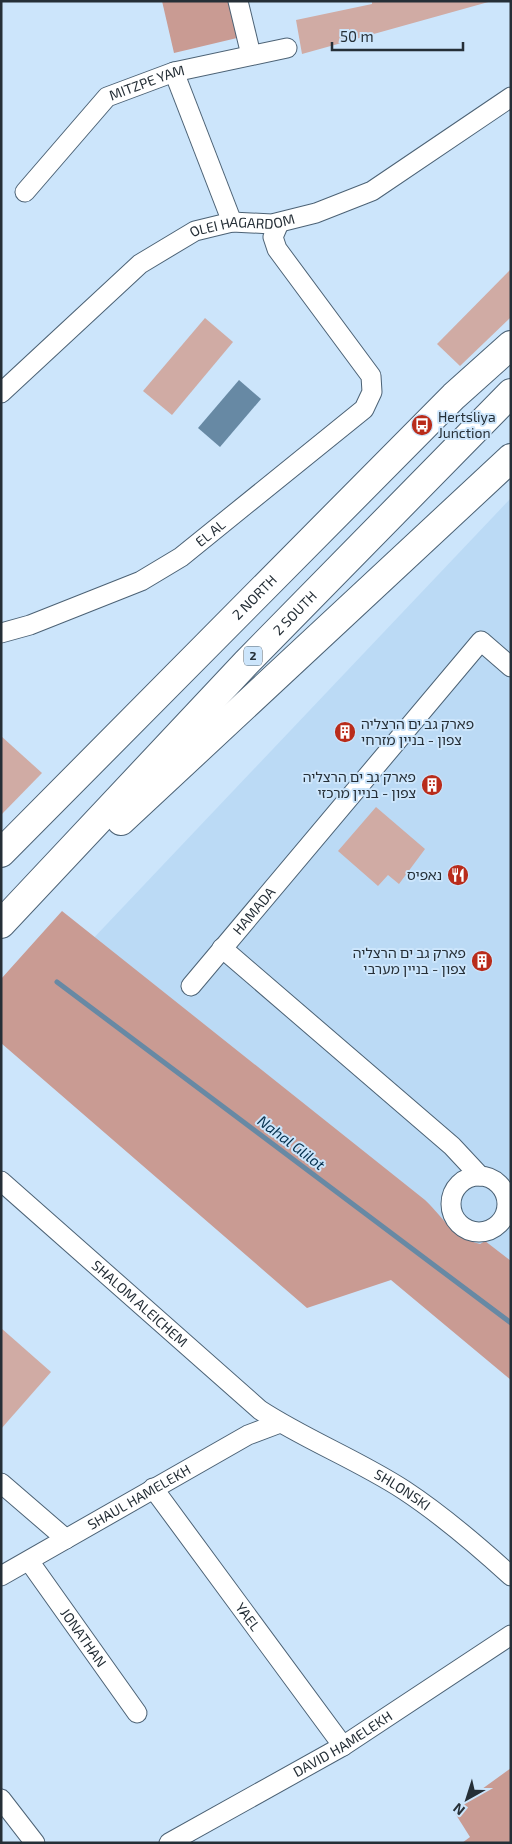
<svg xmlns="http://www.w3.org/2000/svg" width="512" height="1844" font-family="'Exo 2','Noto Sans Hebrew',sans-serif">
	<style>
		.built { fill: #bbdaf5 }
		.green { fill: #d0aba4 }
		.forest { fill: #c99b93 }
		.water { fill: #6789a4 }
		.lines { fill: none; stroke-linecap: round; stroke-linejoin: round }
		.stream { stroke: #6789a4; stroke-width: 5 }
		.minor-casing { stroke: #4c6275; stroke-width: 21 }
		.highway-casing { stroke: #4c6275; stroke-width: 30 }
		.minor { stroke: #fff; stroke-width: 19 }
		.highway { stroke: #fff; stroke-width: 28 }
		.labels { text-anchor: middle; stroke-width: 4; stroke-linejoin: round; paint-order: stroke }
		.shield { fill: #cce5fb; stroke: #576672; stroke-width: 1 }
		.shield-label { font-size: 12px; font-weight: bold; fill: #252f37 }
		.street-label { font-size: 14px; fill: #252f37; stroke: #cce5fb }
		.poi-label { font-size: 14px; fill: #252f37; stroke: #cce5fb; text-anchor: end }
		.water-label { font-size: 15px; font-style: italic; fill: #07324f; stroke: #cce5fb }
	</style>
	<rect width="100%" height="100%" fill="#cce5fb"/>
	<path class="built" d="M 511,498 L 511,1274 L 88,944 Z"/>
	<g class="green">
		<path d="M 372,1 L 492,1 L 302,54 L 296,20 L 372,4 Z"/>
		<path d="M 511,269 L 511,317 L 460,366 L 437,344 Z"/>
		<path d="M 205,318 L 233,342 L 172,415 L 143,391 Z"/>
		<path d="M 1,736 L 42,773 L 1,815 Z"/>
		<path d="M 376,807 L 425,849 L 399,884 L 388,875 L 378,886 L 338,851 Z"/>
		<path d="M 1,1328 L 51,1372 L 1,1429 Z"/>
	</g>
	<g class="forest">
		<path d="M 162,1 L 228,1 L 237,38 L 174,53 Z"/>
		<path d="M 62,911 L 425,1200 C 445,1219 451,1236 480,1244 L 485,1241 L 511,1261 L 511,1380 L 391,1280 L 307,1308 L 1,1043 L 1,979 Z"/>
		<path d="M 511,1768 L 511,1843 L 462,1843 L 470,1837 L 453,1810 Z"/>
	</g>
	<path class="water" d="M 239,380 L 261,399 L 220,447 L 198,428 Z"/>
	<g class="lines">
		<path class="stream" d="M 57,982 L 511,1323"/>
		<g class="minor-casing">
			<g id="minor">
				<path d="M 238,1 L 251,55"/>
				<path d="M 174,72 L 232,222"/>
				<path id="s1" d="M 25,192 L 107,97 L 174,72 L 287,48"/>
				<path id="s2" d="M 1,393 L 140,264 L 195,231 L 232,222 L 272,224 L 316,213 L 372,191 L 511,97"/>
				<path id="s3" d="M 1,633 L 30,625 L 141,581 L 181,557 L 364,409 L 372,392 L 371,376 L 277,249 L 273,237 L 279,223"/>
				<path d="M 222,948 L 452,1146 L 480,1176"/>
				<path id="s4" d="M 191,986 L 481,641 L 511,667"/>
				<circle cx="479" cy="1204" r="28"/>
				<path id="s5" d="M 1,1181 L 260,1410 C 306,1440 358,1460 404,1490 C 442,1515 477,1545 511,1576"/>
				<path d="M 1,1483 L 66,1539"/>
				<path id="s6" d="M 153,1488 L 343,1746"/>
				<path id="s7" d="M 29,1561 L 137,1713"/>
				<path id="s8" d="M 1,1576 L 248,1435 L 280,1423"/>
				<path d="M 1,1799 L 35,1843"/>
				<path id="s9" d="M 169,1843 L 343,1746 L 511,1635"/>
			</g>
		</g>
		<g class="highway-casing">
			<g id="highway">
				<path d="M 121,821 L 511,458"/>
				<path id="s10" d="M 1,853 L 454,396 L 511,345"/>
				<path id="s11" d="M 1,924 L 246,663 L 511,393"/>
			</g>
		</g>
		<use href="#minor" class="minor"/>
		<use href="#highway" class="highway"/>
	</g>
	<defs>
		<g id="bus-disc" transform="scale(1.125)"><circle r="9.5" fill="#b92c1b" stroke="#cce5fb"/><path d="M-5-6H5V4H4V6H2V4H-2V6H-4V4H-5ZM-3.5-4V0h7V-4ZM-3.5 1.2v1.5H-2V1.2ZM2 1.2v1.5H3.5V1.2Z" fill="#fff"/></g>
		<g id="building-disc" transform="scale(1.125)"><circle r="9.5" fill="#b92c1b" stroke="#cce5fb"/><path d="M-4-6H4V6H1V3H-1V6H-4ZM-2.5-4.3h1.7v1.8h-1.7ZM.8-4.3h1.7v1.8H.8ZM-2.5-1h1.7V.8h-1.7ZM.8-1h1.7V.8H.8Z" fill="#fff"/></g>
		<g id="restaurant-disc" transform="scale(1.125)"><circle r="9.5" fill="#b92c1b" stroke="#cce5fb"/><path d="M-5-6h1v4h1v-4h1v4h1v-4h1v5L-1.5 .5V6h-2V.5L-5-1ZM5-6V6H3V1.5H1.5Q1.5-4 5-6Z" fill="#fff"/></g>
	</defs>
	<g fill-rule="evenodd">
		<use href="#bus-disc" x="422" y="425"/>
		<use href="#building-disc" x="345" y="732"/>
		<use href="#building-disc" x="432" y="785"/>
		<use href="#restaurant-disc" x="458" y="875"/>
		<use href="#building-disc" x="482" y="961"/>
	</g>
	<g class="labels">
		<rect class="shield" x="244" y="646.5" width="18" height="19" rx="4"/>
		<g class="shield-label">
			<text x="253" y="660">2</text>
		</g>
		<g class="street-label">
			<text dy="5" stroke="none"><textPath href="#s1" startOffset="168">MITZPE YAM</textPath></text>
			<text dy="5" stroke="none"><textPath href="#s2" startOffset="302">OLEI HAGARDOM</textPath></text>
			<text dy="5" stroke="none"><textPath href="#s3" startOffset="234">EL AL</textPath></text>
			<text dy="5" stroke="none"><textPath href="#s10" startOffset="360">2 NORTH</textPath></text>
			<text dy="5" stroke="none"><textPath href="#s11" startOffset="428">2 SOUTH</textPath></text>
			<text dy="5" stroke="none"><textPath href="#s4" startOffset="98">HAMADA</textPath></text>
			<text dy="5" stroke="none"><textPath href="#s5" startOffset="185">SHALOM ALEICHEM</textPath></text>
			<text dy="5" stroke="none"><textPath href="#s5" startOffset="509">SHLONSKI</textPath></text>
			<text dy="5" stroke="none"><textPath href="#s8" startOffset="159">SHAUL HAMELEKH</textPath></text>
			<text dy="5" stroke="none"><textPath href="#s6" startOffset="160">YAEL</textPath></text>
			<text dy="5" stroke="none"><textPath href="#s7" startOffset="94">JONATHAN</textPath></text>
			<text dy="5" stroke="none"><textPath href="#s9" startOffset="200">DAVID HAMELEKH</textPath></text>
		</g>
		<g class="poi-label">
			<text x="438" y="422" text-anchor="start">Hertsliya<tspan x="438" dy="16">Junction</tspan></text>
			<text x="361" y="729" text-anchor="start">פארק גב ים הרצליה<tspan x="361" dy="16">צפון - בניין מזרחי</tspan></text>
			<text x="416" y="782">פארק גב ים הרצליה<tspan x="416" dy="16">צפון - בניין מרכזי</tspan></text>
			<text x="442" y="880">נאפיס</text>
			<text x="466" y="958">פארק גב ים הרצליה<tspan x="466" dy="16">צפון - בניין מערבי</tspan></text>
		</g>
		<g class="water-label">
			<text transform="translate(291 1143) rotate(37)" y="5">Nahal Glilot</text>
		</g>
	</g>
	<rect width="512" height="1844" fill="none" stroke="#252f37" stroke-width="5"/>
	<g transform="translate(467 1799) rotate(219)" stroke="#cce5fb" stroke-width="4" paint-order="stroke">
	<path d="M0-4L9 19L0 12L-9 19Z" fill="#252f37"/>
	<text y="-8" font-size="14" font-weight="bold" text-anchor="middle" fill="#252f37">N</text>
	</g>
	<path d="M332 42v8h131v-8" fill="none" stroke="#252f37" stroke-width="2.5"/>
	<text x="340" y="42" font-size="15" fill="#252f37" stroke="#cce5fb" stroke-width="4" paint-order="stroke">50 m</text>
</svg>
